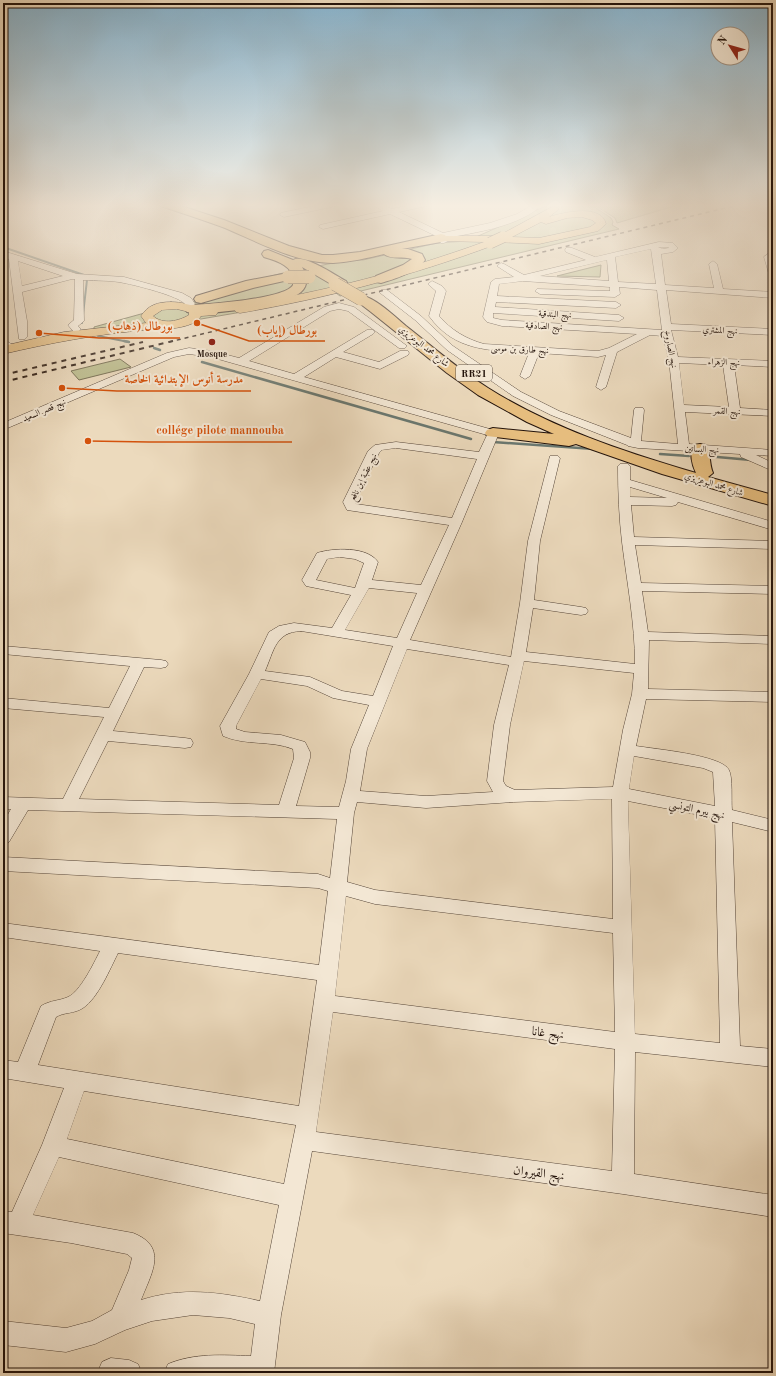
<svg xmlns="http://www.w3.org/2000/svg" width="776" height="1376" font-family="'Old Standard TT',Amiri,serif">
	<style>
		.green { fill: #bcbe8e; stroke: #70684c }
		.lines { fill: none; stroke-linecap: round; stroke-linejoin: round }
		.stream-far1 { stroke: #6a776f; stroke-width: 2 }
		.stream { stroke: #6a776f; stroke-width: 2.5 }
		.minor-casing { stroke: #554538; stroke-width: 1 }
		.major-casing { stroke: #23130b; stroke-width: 1 }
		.highway-casing { stroke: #23130b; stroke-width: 2 }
		.minor { fill: #f3e7d4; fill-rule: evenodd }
		.major { fill: #e6bd7e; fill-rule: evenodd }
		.highway { fill: #e6bd7e; fill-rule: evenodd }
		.rail-far1 { stroke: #23130b; stroke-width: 1.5; stroke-dasharray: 4 4; stroke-linecap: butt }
		.rail { stroke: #23130b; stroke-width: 2; stroke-dasharray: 5 5; stroke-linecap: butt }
		.major-bridge-casing { stroke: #23130b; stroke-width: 12; stroke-linecap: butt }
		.highway-bridge-casing { stroke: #23130b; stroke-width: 14; stroke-linecap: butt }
		.major-bridge { stroke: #e6bd7e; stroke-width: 11 }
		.highway-bridge { stroke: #e6bd7e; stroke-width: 13 }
		.poi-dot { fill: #8f2418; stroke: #f3e7d4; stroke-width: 1.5 }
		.labels { text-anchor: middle; stroke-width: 4; stroke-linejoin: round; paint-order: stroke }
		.far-street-label { font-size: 9px; fill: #23130b; stroke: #f3e7d4 }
		.far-poi-label { font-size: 9px; font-weight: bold; fill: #23130b; stroke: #f3e7d4 }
		.shield { fill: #f3e7d4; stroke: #615347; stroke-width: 1 }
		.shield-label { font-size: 10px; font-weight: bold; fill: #23130b }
		.street-label { font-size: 11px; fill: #23130b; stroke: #f3e7d4 }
		.near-street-label { font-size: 13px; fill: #23130b; stroke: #f3e7d4 }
		.leader { fill: none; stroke: #d4520c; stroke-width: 1.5 }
		.callout-dot { fill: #d4520c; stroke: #f3e7d4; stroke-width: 1.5 }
		.callout-label { font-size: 12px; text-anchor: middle; font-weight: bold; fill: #d4520c; stroke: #f3e7d4; stroke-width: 4; stroke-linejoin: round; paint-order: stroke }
	</style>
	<rect width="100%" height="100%" fill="#ecdabd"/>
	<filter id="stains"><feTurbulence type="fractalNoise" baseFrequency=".005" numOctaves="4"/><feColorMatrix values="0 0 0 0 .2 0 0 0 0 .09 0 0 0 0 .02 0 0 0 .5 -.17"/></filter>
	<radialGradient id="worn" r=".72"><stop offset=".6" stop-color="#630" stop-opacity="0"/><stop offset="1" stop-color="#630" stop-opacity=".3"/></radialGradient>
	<g class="green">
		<path d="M 550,204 L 571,206 L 576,204 L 590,204 L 611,218 L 613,222 L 612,225 L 619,229 L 340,296 L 336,293 L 265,308 L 201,319 L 94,329 L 94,327 L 159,309 L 192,302 L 244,283 L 283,273 L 348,260 L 363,260 L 437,243 L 467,241 Z"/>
		<path d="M 593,204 L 681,204 L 617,223 L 615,218 Z"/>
		<path d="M 601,265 L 600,277 L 557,276 Z"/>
		<path d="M 120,359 L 131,367 L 79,380 L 71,371 Z"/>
	</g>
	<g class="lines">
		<g class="stream-far1">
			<path d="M 3,247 L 84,275 L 87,280 L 82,323"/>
			<path d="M 98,336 L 129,342"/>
		</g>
		<g class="stream">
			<path d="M 124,341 L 129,342"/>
			<path d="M 154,348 L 160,350"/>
			<path d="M 202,362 L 471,439"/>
			<path d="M 493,442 L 594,449"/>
			<path d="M 660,454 L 689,456"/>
			<path d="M 706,456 L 751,460"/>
			<path d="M 765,461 L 773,462"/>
		</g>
		<g class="minor-casing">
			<g id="minor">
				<path d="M 324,204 L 337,204 L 336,206 L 284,217 L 280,215 L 281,213 Z"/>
				<path d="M 371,204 L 380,204 L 392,209 L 415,204 L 428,204 L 427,206 L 399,212 L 443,233 L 490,223 L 517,214 L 534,204 L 542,204 C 523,226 473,233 446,238 L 448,241 L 444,243 L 441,243 L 436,236 L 390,214 L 323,229 L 319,227 L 320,225 L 383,211 Z"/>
				<path d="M 659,242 L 673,243 L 678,248 L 673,252 L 661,254 L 665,285 L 714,288 L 709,264 L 713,261 L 717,264 L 723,289 L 773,292 L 773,298 L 666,290 L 671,324 L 773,329 L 773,335 L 671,330 L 678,357 L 773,361 L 773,367 L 734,365 L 740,408 L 773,410 L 773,416 L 685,412 L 689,444 L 773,450 L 773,456 L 756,455 L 773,463 L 773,471 L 741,457 L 740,454 L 638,448 L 628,446 L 627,445 L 551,415 L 513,396 L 447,350 L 415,320 L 379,292 L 381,290 L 387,290 L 421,316 L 453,346 L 521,392 L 559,411 L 631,438 L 634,410 L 635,408 L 643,408 L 644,410 L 641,441 L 678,444 L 669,360 L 663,336 L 650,335 L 617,352 L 606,387 L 601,390 L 596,387 L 606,355 L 598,357 L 539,353 L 530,376 L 525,379 L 520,376 L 529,353 C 490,350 455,352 429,316 L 436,291 L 428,284 L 432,281 L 442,286 L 446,291 L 439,316 C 451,330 466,339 484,344 L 598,351 L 609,348 L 637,334 L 502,326 L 487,322 L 483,317 L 491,282 L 495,279 L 514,277 L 497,266 L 501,263 L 504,264 L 524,275 L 586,260 L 566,252 L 565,250 L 566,248 L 572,248 L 595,257 ZM 658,247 L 668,247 L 669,248 L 663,249 ZM 651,249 L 656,284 L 618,282 L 615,257 ZM 607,260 L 609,281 L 540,276 ZM 523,281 L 610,287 L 610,291 L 537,289 L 535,291 L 540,294 L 615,297 L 620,294 L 619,287 L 657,290 L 662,330 L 502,320 L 493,318 L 493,313 L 619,321 L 624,318 L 619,315 L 495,307 L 496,302 L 616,308 L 621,305 L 616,302 L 497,296 L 499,284 ZM 679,363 L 723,365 L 729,407 L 684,405 Z"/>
				<path d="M 3,251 L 77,274 L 124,277 L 182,293 L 191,298 L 195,304 L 190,309 L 187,310 L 182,307 L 185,304 C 179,296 135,285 124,283 C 111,280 97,281 83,280 L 84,321 L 78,326 L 81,329 L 79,331 L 73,331 L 68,325 L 74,320 L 75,279 L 72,279 L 22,292 L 27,321 L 27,337 L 25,339 L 19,339 L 9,259 L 3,257 ZM 18,261 L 63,276 L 22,286 Z"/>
				<path d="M 768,254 L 771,255 L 773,259 L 773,277 L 769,274 L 764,257 Z"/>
				<path d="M 339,303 L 354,307 L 407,346 L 405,348 L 399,348 L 348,311 L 339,309 L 330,311 L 249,361 L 294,374 L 367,330 L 373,330 L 375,332 L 373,334 L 343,352 L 379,362 L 400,351 L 408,351 L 409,353 L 408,355 L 380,369 L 336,357 L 304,377 L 497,431 L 499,433 L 462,522 L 410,640 L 511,657 L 520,603 L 528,541 L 550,456 L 558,456 L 560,458 L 540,541 L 534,600 L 581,607 L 586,608 L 588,611 L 586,614 L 581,615 L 533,608 L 526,652 L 635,664 C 635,623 627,583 622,542 C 619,517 618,492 618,466 L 620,464 L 628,464 L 630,466 L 630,480 L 773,522 L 773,530 L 678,502 L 676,505 L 672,506 L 631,505 L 634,537 L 773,541 L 773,549 L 635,545 L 641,583 L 773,586 L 773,594 L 642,591 L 648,632 L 773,636 L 773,644 L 649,640 L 648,689 L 773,692 L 773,702 L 646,699 L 636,746 C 654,749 722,755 729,770 C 733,778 731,800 732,810 L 773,820 L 773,832 L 732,822 L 740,1046 L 773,1049 L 773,1067 L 635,1052 L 634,1174 L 773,1195 L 773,1217 L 623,1194 L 312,1151 L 281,1315 L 274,1373 L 164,1373 L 168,1364 C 194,1353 223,1355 251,1356 L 255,1324 L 229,1318 L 193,1315 L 152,1321 L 125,1330 L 95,1344 L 66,1352 L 3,1345 L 3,1321 L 66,1328 L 92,1321 L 112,1310 L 129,1270 L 132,1258 L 127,1254 L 71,1243 L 3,1233 L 3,1211 L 12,1212 L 42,1145 L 64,1088 L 3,1078 L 3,1060 L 18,1062 L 41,1006 C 51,1000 59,1001 68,997 C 80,992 94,963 100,951 L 3,937 L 3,923 L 319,965 L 328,891 L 318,888 L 3,871 L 3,857 L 318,874 L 330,878 L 337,819 L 28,810 L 9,842 L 3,844 L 3,823 L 11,809 L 3,809 L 3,797 L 63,799 L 104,717 L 3,708 L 3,698 L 109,708 L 130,666 L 3,654 L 3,646 L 161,660 L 166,661 L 168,664 L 166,667 L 161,668 L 144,667 L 113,731 L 185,738 L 191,739 L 193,743 L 191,747 L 185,748 L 108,741 L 79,799 L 279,805 L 294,758 L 293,749 C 271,740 246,746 223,736 L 220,726 L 249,674 L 269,632 L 279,626 L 294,623 L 332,628 L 351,595 L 306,586 L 302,580 L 317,553 C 333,548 367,546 378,562 L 372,580 L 421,585 L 449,525 L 347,510 L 343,502 L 368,451 L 375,445 L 396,442 L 479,452 L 487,435 L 211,357 L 189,354 L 174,357 L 3,430 L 3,423 L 167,353 L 189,348 L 212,351 L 239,358 L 324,307 ZM 396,448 L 477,459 L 452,518 L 356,504 L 355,502 L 379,453 L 382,450 ZM 630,487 L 667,498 L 630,497 ZM 340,557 L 355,559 L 364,563 L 355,588 L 316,580 L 327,559 ZM 369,588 L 417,593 L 397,638 L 345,630 ZM 301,631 L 393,646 L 373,696 L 342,691 L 310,677 L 265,671 C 274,651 275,632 301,631 ZM 407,649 L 509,665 L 494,725 L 487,781 L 493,792 L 426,796 L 360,791 L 367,749 ZM 524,661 L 634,673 L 632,694 L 623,730 L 613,787 L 515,790 L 506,786 L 503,781 L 510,725 ZM 261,679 L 307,686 L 333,698 L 369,705 L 351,749 L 346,781 L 339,807 L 296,806 L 310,758 L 310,752 L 305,742 L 281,735 L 245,732 L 236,729 L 236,726 ZM 634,756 L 703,768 L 713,772 L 715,806 L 629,789 ZM 612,799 L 613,919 L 375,890 L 347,882 L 354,813 L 357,802 L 426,808 L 513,802 ZM 628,801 L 715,818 L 720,1043 L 635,1034 ZM 346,896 L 375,904 L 613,933 L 615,1032 L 335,996 ZM 118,953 L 317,980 L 299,1106 L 38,1065 L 56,1017 C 64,1012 74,1014 83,1008 C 98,998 110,969 118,953 ZM 333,1012 L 615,1049 L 612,1171 L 316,1132 ZM 84,1091 L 296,1125 L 284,1184 L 67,1139 ZM 59,1157 L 279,1205 L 260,1301 C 219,1292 182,1287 141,1300 C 151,1274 169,1247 133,1233 L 33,1215 Z"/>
				<path d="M 3,339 L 18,348 L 16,350 L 10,350 L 3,346 Z"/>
				<path d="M 111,1358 L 129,1360 L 138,1364 L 142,1373 L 99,1373 L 98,1371 L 102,1362 Z"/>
			</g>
		</g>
		<g class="major-casing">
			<g id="major">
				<path d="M 554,206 L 559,209 L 549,217 C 562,213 601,203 606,224 L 598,231 L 539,244 L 495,242 L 494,245 C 411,276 327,298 240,313 L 236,312 L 234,309 L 236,306 L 240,305 C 324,292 404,271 484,242 L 441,241 L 437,240 L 436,238 L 437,236 L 498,236 ZM 582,217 L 592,220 L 596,223 L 590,227 L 539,238 L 512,237 L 541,222 L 546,224 L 567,218 Z"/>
				<path d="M 171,302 C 182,302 190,305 200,308 C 205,310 211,308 216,309 L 218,312 L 216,315 L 201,316 C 193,330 161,329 146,330 C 97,334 50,343 3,354 L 3,346 L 64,332 L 146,323 L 141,316 C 148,305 158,302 171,302 ZM 177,309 L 189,312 L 189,315 C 179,321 163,325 153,316 L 162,310 Z"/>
			</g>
		</g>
		<g class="highway-casing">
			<g id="highway">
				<path d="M 159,204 L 175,204 L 224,220 L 289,246 L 322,255 L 333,255 L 360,252 L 441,234 L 445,235 L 447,238 L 445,241 L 441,242 L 402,249 L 408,249 L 422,254 L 425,260 C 417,272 395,279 381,283 L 376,282 L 375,279 L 376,276 L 403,265 L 412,259 C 404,256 391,260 384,254 C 368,258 350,262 333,263 C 296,263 258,242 225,228 C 204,220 182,213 161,206 Z"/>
				<path d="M 268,250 L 293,260 C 303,253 335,275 346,281 L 348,284 L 346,287 L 336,287 L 302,267 C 307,275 309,285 301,292 C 286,305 206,317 187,312 L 185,309 L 187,306 L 192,305 C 209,304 285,299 293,285 C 293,283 293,280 293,279 L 253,288 L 201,303 L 196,302 L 194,299 L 196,296 L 246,281 L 288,273 L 293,275 C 288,264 274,260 264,257 L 262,254 L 264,251 Z"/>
				<path d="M 361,295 C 377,299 393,315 406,326 C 433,347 459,370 488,388 C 551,428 625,452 696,473 C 692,465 689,453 694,445 L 700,444 L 706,445 C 711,453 709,464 713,473 L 708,477 L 773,495 L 773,506 L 662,474 L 576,444 L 569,446 L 487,436 L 485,433 L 487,430 L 493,428 L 554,434 L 527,422 L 478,395 L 447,373 L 371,312 L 354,299 L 356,296 Z"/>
			</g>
		</g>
		<use href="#minor" class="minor"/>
		<use href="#major" class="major"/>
		<use href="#highway" class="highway"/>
		<path class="rail-far1" d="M 169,342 L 742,204"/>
		<g class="rail">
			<path d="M 3,375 L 143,342"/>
			<path d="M 3,382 L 173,341"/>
		</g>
		<g class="major-bridge-casing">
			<path id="major-bridge" d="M 490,243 L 503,237"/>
		</g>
		<g class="highway-bridge-casing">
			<g id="highway-bridge">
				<path d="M 288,277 L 309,277"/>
				<path d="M 335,284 L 361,299"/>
			</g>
		</g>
		<use href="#major-bridge" class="major-bridge"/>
		<use href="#highway-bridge" class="highway-bridge"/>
	</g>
	<linearGradient id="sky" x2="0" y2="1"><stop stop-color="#88b6d2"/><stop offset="0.52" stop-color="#f6eee1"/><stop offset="1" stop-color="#f6eee1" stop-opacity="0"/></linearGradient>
	<rect width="776" height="396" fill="url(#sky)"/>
	<circle class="poi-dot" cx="212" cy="342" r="4"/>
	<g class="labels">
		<g class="far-street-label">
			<text transform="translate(555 314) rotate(3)" y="3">نهج البندقية</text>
			<text transform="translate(544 326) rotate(3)" y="3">نهج الصادقية</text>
			<text transform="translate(720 330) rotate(3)" y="3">نهج المشتري</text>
			<text transform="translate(424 346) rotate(38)" y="3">شارع محمد البوعزيزي</text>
			<text transform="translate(520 349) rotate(3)" y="3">نهج طارق بن موسى</text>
			<text transform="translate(671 349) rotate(79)" y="3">نهج الصاروخ</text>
			<text transform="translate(724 362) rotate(2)" y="3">نهج الزهراء</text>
			<text transform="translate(44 410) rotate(-23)" y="3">نهج قصر السعيد</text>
			<text transform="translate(727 411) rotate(3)" y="3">نهج القمر</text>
			<text transform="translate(702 449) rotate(3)" y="3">نهج البساتين</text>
			<text transform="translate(363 477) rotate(-64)" y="3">نهج عقبة إبن نافع</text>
			<text transform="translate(714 484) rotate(17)" y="3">شارع محمد البوعزيزي</text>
		</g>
		<g class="far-poi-label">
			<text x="212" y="357">Mosque</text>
		</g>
		<rect class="shield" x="456" y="365" width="36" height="16" rx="3"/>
		<g class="shield-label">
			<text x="474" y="377">RR21</text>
		</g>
		<g class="street-label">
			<text transform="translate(697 809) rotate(12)" y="4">نهج بيرم التونسي</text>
		</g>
		<g class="near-street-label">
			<text transform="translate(548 1032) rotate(7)" y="5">نهج غانا</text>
			<text transform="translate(539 1172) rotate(7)" y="5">نهج القيروان</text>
		</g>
	</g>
	<path class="leader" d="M39 333L99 338H180M197 323L249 341H325M62 388L117 391H251M88 441L149 442H292"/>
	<g class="callout-dot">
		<circle cx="39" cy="333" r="4"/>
		<circle cx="197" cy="323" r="4"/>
		<circle cx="62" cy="388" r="4"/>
		<circle cx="88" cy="441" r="4"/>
	</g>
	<g class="callout-label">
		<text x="140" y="330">بورطال (ذهاب)</text>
		<text x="287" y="334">بورطال (إياب)</text>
		<text x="184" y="383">مدرسة أنوس الإبتدائية الخاصة</text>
		<text x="220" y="434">collége pilote mannouba</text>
	</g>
	<rect width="776" height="1376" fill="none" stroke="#ecdabd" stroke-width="16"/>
	<rect x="4" y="4" width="768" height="1368" fill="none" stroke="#23130b" stroke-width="2"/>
	<rect x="8" y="8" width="760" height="1360" fill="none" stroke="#23130b"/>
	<g transform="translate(730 46) rotate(307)"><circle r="19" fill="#f3e7d4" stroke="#a09284"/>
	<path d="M0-3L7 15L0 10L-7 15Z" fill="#8f2418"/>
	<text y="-6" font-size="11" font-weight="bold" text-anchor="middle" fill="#23130b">N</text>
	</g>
	<rect width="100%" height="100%" filter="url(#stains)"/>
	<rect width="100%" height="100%" fill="url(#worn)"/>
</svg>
